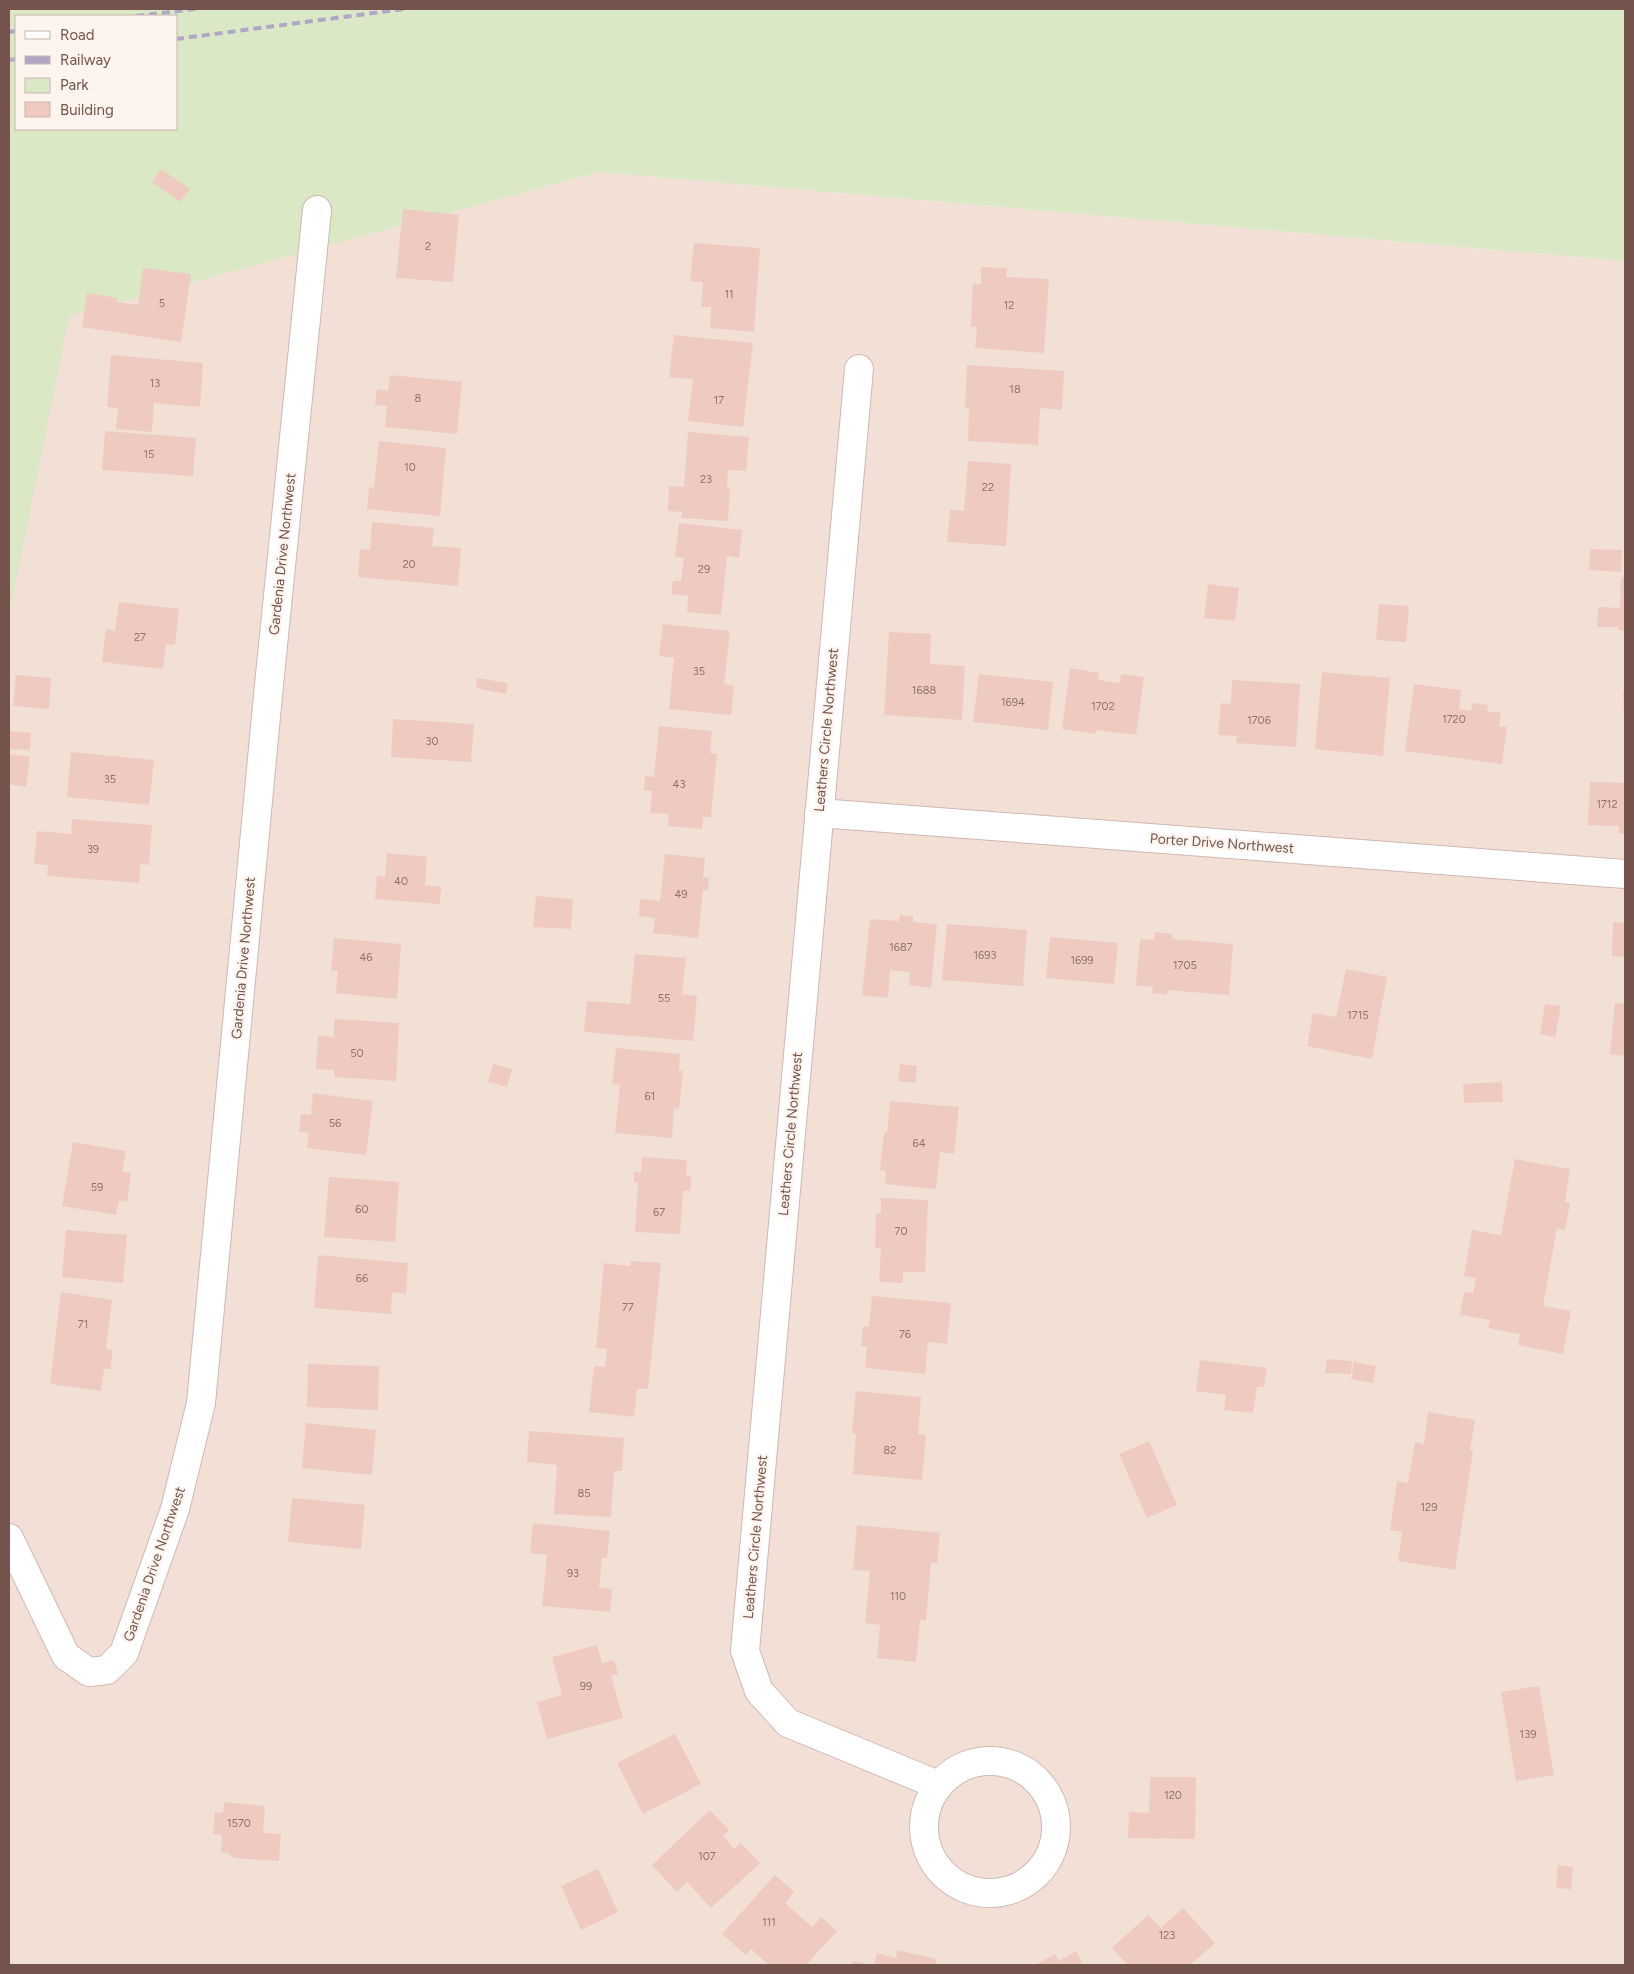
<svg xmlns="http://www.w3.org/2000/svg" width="1634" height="1974" font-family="Figtree,sans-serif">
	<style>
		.residential { fill: #f2e0d6 }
		.green { fill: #dbe8c6; fill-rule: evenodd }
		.building { fill: #efcac1 }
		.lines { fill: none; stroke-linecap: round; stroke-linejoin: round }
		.street-casing { stroke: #cfb8b1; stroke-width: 30 }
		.street { stroke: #fff; stroke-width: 28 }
		.rail { stroke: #b0a6c5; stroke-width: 4; stroke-dasharray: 8 5; stroke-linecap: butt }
		.labels { text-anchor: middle; stroke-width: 4.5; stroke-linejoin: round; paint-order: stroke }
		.number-label { font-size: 11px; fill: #93716a }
		.street-label { font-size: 14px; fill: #74534d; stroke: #fef4ee }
	</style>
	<rect width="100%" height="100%" fill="#fbf0e7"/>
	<path class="residential" d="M 599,172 L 1625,261 L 1625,1965 L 9,1965 L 9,616 L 68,316 Z"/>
	<path class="green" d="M 9,9 L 1625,9 L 1625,261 L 599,172 L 69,316 L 9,616 ZM 16,16 L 176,16 L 176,129 L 16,129 Z"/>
	<g class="building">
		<path d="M 161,169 L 190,189 L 180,202 L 152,182 Z"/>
		<path d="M 403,209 L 459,215 L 453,282 L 396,278 Z"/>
		<path d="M 694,243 L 760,248 L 754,332 L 710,328 L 711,307 L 701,307 L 703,282 L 690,281 Z"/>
		<path d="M 981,267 L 1007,268 L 1006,277 L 1049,279 L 1044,353 L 975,348 L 977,327 L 971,327 L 973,284 L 981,284 Z"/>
		<path d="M 143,268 L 191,274 L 181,342 L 82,327 L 87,293 L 117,298 L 117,302 L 138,305 Z"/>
		<path d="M 674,335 L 753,343 L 743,427 L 688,421 L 693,379 L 669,377 Z"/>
		<path d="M 111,355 L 203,363 L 200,407 L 154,403 L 152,432 L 116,429 L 118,408 L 107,407 Z"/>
		<path d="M 967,365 L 1064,371 L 1062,410 L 1040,408 L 1038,445 L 968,441 L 969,408 L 965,408 Z"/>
		<path d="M 390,375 L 462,382 L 457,434 L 385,427 L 387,406 L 375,405 L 377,389 L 388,391 Z"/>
		<path d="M 105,431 L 196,438 L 193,476 L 102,470 Z"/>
		<path d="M 688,432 L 749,437 L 746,471 L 728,470 L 727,488 L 730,489 L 728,521 L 681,518 L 682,512 L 668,511 L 669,486 L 684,487 Z"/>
		<path d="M 379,441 L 446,448 L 440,516 L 367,509 L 369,487 L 374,488 Z"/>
		<path d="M 968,461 L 1011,464 L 1006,546 L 947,542 L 950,510 L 964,511 Z"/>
		<path d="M 372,522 L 434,528 L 432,546 L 461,548 L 458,586 L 358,577 L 360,549 L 370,550 Z"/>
		<path d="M 679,523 L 742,530 L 739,558 L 727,556 L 721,615 L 687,612 L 688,596 L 671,594 L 673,581 L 681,581 L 684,558 L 675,557 Z"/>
		<path d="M 1590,549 L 1622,550 L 1621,572 L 1589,570 Z"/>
		<path d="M 1621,577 L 1625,577 L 1625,631 L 1618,630 L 1618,627 L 1597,627 L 1598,607 L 1620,608 Z"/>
		<path d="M 1208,584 L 1239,588 L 1235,621 L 1204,618 Z"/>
		<path d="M 119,602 L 179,609 L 175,645 L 166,644 L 163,669 L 102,662 L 106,629 L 115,631 Z"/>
		<path d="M 1379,604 L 1409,606 L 1406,642 L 1376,640 Z"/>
		<path d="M 663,624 L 730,631 L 724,684 L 734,686 L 731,715 L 669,709 L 674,658 L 659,656 Z"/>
		<path d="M 889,632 L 931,634 L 930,664 L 965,666 L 962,720 L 884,715 Z"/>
		<path d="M 1070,668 L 1099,673 L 1098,680 L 1120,683 L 1121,674 L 1144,677 L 1136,735 L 1096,730 L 1095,734 L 1062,729 Z"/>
		<path d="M 1322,672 L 1390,678 L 1383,756 L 1315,749 Z"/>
		<path d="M 979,674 L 1053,682 L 1048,730 L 973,722 Z"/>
		<path d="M 16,675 L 51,678 L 49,709 L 13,706 Z"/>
		<path d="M 477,678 L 508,683 L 506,694 L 476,688 Z"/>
		<path d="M 1232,680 L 1300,684 L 1296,747 L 1236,743 L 1237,736 L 1218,735 L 1221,703 L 1231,704 Z"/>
		<path d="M 1414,684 L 1461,690 L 1459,709 L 1471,711 L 1472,703 L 1488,705 L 1487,711 L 1501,713 L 1499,726 L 1507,727 L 1502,764 L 1405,751 Z"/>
		<path d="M 1623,691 L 1625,691 L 1625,718 L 1624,718 Z"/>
		<path d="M 393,719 L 474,724 L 471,762 L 391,757 Z"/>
		<path d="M 659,726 L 712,731 L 710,753 L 717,754 L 711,817 L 703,817 L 702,829 L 668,826 L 669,814 L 650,813 L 652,791 L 644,791 L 645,776 L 654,777 Z"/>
		<path d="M 9,731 L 31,733 L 30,750 L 9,749 Z"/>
		<path d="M 71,752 L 154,760 L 149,805 L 67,797 Z"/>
		<path d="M 9,754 L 30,757 L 26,787 L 9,784 Z"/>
		<path d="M 1590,782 L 1625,783 L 1625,834 L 1619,834 L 1619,826 L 1588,825 Z"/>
		<path d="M 72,819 L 152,825 L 149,865 L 140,864 L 139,883 L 47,876 L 48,865 L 34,864 L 37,831 L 71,834 Z"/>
		<path d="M 387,853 L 427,857 L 425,885 L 441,887 L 440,904 L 375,899 L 377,876 L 385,877 Z"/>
		<path d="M 665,854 L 705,858 L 703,877 L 709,878 L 708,890 L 703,890 L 698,938 L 653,933 L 655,918 L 639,916 L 640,899 L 660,901 Z"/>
		<path d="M 536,896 L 573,899 L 571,929 L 533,927 Z"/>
		<path d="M 900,915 L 913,916 L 913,922 L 937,924 L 931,988 L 909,985 L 910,972 L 890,970 L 888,998 L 862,995 L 870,919 L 899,921 Z"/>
		<path d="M 1613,922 L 1625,923 L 1625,957 L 1612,956 Z"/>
		<path d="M 947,924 L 1027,930 L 1023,986 L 942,980 Z"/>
		<path d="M 1155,932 L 1172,934 L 1172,939 L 1233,944 L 1229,995 L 1167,990 L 1167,995 L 1152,993 L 1153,987 L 1136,985 L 1140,939 L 1154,940 Z"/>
		<path d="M 1050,937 L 1118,943 L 1114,984 L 1046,978 Z"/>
		<path d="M 334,938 L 401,944 L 397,999 L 336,993 L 338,971 L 331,971 Z"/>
		<path d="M 635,954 L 686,958 L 682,994 L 697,996 L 693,1041 L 584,1032 L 587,1001 L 630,1004 Z"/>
		<path d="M 1346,969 L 1387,977 L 1372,1059 L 1307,1046 L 1313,1013 L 1336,1017 Z"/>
		<path d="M 1615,1003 L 1625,1004 L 1625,1056 L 1610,1054 Z"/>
		<path d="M 1545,1004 L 1561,1006 L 1555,1037 L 1540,1034 Z"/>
		<path d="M 334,1019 L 399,1023 L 396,1081 L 334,1077 L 334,1070 L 316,1069 L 318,1036 L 334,1037 Z"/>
		<path d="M 616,1048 L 680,1054 L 679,1071 L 683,1071 L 679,1109 L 674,1108 L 672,1138 L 615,1133 L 620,1085 L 612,1084 Z"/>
		<path d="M 493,1064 L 512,1069 L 507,1087 L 488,1082 Z"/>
		<path d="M 900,1064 L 917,1066 L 915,1083 L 898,1081 Z"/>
		<path d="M 1502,1082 L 1503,1102 L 1464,1103 L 1463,1084 Z"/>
		<path d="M 313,1093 L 373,1101 L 366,1155 L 307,1148 L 309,1133 L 299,1132 L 301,1114 L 311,1115 Z"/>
		<path d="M 890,1101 L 959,1107 L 954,1154 L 940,1152 L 936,1189 L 885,1184 L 886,1171 L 880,1170 L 884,1133 L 887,1133 Z"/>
		<path d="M 73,1142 L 126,1151 L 122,1172 L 131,1173 L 127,1202 L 119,1200 L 116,1215 L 62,1206 Z"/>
		<path d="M 642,1157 L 687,1160 L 686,1176 L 691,1176 L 690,1191 L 683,1191 L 680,1234 L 635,1232 L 638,1183 L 634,1182 L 634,1172 L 641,1173 Z"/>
		<path d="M 1515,1159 L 1570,1169 L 1565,1202 L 1570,1203 L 1565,1230 L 1557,1228 L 1543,1306 L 1571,1311 L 1563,1354 L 1518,1345 L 1520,1334 L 1488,1328 L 1490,1320 L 1460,1315 L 1464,1292 L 1473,1293 L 1476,1278 L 1464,1276 L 1472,1230 L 1501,1235 Z"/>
		<path d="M 329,1177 L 399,1182 L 395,1242 L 324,1237 Z"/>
		<path d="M 881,1198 L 928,1200 L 925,1272 L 903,1272 L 903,1283 L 879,1282 L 881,1248 L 875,1248 L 876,1214 L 881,1213 Z"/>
		<path d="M 66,1230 L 127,1235 L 123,1283 L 62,1277 Z"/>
		<path d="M 318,1255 L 408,1263 L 406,1294 L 392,1292 L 391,1314 L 314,1308 Z"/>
		<path d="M 631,1261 L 661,1263 L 648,1389 L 637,1389 L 634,1417 L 589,1412 L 594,1366 L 605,1367 L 607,1349 L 596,1348 L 604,1263 L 630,1266 Z"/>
		<path d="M 61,1292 L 112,1300 L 106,1349 L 113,1350 L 110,1369 L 104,1369 L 101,1391 L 50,1384 Z"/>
		<path d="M 872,1296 L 951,1303 L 947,1344 L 928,1342 L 925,1374 L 865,1368 L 867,1347 L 861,1346 L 863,1326 L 869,1327 Z"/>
		<path d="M 1327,1359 L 1352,1361 L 1351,1374 L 1325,1373 Z"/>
		<path d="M 1200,1360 L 1267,1368 L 1264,1387 L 1257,1387 L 1253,1413 L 1224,1410 L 1226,1395 L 1196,1391 Z"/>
		<path d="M 1354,1362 L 1376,1366 L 1373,1383 L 1351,1379 Z"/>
		<path d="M 308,1364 L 379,1366 L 378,1410 L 307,1407 Z"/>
		<path d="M 856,1391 L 921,1397 L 918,1434 L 926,1435 L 922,1480 L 853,1474 L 856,1434 L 852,1433 Z"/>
		<path d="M 1428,1412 L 1475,1420 L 1470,1450 L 1473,1451 L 1455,1570 L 1398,1561 L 1402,1532 L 1390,1530 L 1397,1481 L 1408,1483 L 1415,1442 L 1424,1444 Z"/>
		<path d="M 306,1423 L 376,1430 L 372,1475 L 302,1468 Z"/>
		<path d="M 529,1431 L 624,1438 L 622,1471 L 614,1471 L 611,1517 L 554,1514 L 557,1465 L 527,1462 Z"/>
		<path d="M 1149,1441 L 1177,1505 L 1147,1518 L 1119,1454 Z"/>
		<path d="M 292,1498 L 365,1505 L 361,1549 L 288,1542 Z"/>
		<path d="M 533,1523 L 610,1531 L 607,1558 L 602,1558 L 599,1588 L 612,1589 L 610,1612 L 542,1606 L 547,1555 L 530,1553 Z"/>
		<path d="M 857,1525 L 940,1533 L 937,1563 L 931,1563 L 926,1621 L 920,1620 L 916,1662 L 877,1658 L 880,1625 L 865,1623 L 870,1571 L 853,1570 Z"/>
		<path d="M 597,1645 L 602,1663 L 614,1660 L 618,1674 L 611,1676 L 623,1718 L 547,1739 L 537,1702 L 562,1695 L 552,1657 Z"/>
		<path d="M 1539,1686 L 1554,1775 L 1516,1781 L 1501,1692 Z"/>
		<path d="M 675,1734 L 701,1784 L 643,1814 L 617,1763 Z"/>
		<path d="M 1150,1777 L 1196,1777 L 1195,1839 L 1128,1838 L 1129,1812 L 1149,1813 Z"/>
		<path d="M 224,1802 L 265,1806 L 263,1833 L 281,1834 L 279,1861 L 234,1858 L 228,1853 L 221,1852 L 222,1835 L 213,1834 L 215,1812 L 223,1813 Z"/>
		<path d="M 710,1810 L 729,1830 L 723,1836 L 734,1849 L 741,1843 L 760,1863 L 711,1908 L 687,1882 L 677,1892 L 652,1865 Z"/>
		<path d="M 1558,1865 L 1573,1867 L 1571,1889 L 1556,1888 Z"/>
		<path d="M 598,1869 L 618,1912 L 581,1930 L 561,1886 Z"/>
		<path d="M 775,1875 L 794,1892 L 785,1903 L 812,1927 L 821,1917 L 837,1931 L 806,1965 L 769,1965 L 751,1949 L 746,1955 L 722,1934 Z"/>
		<path d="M 1183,1908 L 1215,1943 L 1190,1965 L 1128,1965 L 1112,1948 L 1148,1915 L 1161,1928 Z"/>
		<path d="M 897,1950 L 937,1959 L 936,1965 L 874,1965 L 877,1953 L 896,1958 Z"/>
		<path d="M 1076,1951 L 1083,1965 L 1035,1965 L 1055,1954 L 1059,1961 Z"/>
		<path d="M 853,1961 L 868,1964 L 868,1965 L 852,1965 Z"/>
	</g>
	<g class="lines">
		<g class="street-casing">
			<g id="street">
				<path d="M 859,369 L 745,1651 L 759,1691 L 788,1723 L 938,1785"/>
				<path d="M 819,813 L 1625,874"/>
				<path d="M 9,1538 L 66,1656 L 89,1672 L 107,1670 L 124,1653 L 175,1509 L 201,1403 L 269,685 L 317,210"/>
				<circle cx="990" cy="1827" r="66"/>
			</g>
		</g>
		<use href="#street" class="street"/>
		<g class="rail">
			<path d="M 136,16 L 195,9"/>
			<path d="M 9,32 L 16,31"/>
			<path d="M 176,39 L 404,9"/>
			<path d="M 9,60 L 16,59"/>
		</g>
	</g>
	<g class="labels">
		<g class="number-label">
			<text x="428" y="250">2</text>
			<text x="729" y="298">11</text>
			<text x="162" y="307">5</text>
			<text x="1009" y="309">12</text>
			<text x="155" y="387">13</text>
			<text x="1015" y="393">18</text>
			<text x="418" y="402">8</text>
			<text x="719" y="404">17</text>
			<text x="149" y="458">15</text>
			<text x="410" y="471">10</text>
			<text x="706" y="483">23</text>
			<text x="988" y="491">22</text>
			<text x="409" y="568">20</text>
			<text x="704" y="573">29</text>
			<text x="140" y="641">27</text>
			<text x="699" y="675">35</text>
			<text x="924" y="694">1688</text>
			<text x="1013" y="706">1694</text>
			<text x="1103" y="710">1702</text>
			<text x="1454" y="723">1720</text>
			<text x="1259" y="724">1706</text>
			<text x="432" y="745">30</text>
			<text x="110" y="783">35</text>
			<text x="679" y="788">43</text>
			<text x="1607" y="808">1712</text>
			<text x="93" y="853">39</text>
			<text x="401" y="885">40</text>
			<text x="681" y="898">49</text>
			<text x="901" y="951">1687</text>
			<text x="985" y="959">1693</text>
			<text x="366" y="961">46</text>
			<text x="1082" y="964">1699</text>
			<text x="1185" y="969">1705</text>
			<text x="664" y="1002">55</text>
			<text x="1358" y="1019">1715</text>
			<text x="357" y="1057">50</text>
			<text x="650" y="1100">61</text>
			<text x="335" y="1127">56</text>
			<text x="919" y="1147">64</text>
			<text x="97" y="1191">59</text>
			<text x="362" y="1213">60</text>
			<text x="659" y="1216">67</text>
			<text x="901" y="1235">70</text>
			<text x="362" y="1282">66</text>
			<text x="628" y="1311">77</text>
			<text x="83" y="1328">71</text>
			<text x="905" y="1338">76</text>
			<text x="890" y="1454">82</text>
			<text x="584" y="1497">85</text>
			<text x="1429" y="1511">129</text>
			<text x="573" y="1577">93</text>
			<text x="898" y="1600">110</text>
			<text x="586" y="1690">99</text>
			<text x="1528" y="1738">139</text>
			<text x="1173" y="1799">120</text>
			<text x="239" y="1827">1570</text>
			<text x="707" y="1860">107</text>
			<text x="769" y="1926">111</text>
			<text x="1167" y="1939">123</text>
		</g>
		<g class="street-label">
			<text transform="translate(282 554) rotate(-84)" y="5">Gardenia Drive Northwest</text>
			<text transform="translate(826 730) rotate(-85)" y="5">Leathers Circle Northwest</text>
			<text transform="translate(1222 843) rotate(4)" y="5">Porter Drive Northwest</text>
			<text transform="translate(243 958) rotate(-85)" y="5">Gardenia Drive Northwest</text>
			<text transform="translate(790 1134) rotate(-85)" y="5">Leathers Circle Northwest</text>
			<text transform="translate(755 1537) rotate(-85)" y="5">Leathers Circle Northwest</text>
			<text transform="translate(154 1564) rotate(-71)" y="5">Gardenia Drive Northwest</text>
		</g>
	</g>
	<rect width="1634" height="1974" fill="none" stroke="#74534d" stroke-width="20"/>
	<rect x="15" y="15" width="162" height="115" fill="#fef4ee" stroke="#c7b4ae"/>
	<rect x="25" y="31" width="25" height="8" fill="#ffffff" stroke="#c7b4ae"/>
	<text x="60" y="40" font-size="15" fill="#74534d">Road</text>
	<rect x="25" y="56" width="25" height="8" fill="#b0a6c5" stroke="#c7b4ae"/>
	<text x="60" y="65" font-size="15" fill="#74534d">Railway</text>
	<rect x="25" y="78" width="25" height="15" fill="#dbe8c6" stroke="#c7b4ae"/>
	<text x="60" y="90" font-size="15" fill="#74534d">Park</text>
	<rect x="25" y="102" width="25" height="15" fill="#efcac1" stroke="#c7b4ae"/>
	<text x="60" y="115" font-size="15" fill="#74534d">Building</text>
</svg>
